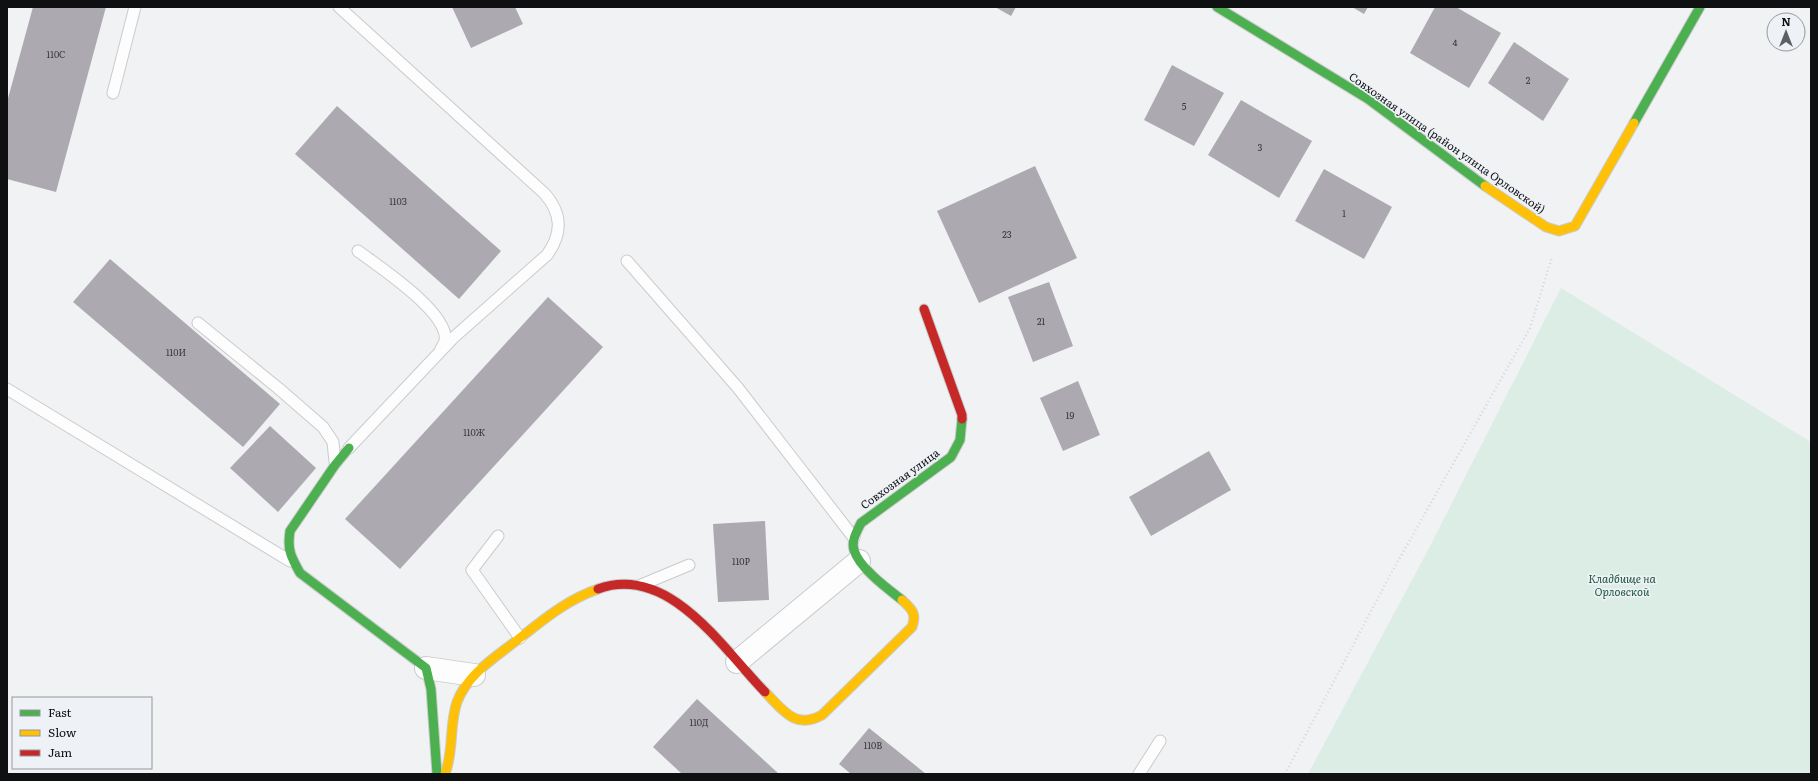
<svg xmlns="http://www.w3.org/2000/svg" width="1818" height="781" font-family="Literata,serif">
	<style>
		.green { fill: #dcede5 }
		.building { fill: #acaab0 }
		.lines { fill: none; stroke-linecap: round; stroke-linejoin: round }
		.lane-casing { stroke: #cacbcd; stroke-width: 13 }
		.street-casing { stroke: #cacbcd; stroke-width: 24 }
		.fast-casing { stroke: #cacbcd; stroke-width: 11 }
		.slow-casing { stroke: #cacbcd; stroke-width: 11 }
		.jam-casing { stroke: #cacbcd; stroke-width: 11 }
		.path { stroke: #d6d6d7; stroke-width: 2.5; stroke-dasharray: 1 3; stroke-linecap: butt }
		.lane { stroke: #fdfdfd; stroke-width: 11 }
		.street { stroke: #fdfdfd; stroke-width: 22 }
		.fast { stroke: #4caf50; stroke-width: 9 }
		.slow { stroke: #ffc107; stroke-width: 9 }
		.jam { stroke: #c62828; stroke-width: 9 }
		.labels { text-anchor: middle; stroke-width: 3.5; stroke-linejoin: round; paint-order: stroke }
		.number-label { font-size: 9px; fill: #36363a }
		.street-label { font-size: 11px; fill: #0f1012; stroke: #eef1f6 }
		.park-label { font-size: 11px; font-style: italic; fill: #19553b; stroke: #eef1f6 }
	</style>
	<rect width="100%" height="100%" fill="#f0f2f4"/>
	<path class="green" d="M 1561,288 L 1811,442 L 1811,774 L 1308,774 L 1427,552 Z"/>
	<g class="building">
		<path d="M 33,7 L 106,7 L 56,192 L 7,179 L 7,102 Z"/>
		<path d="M 452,7 L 515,7 L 523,24 L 471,48 Z"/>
		<path d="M 995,7 L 1016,7 L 1011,16 Z"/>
		<path d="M 1352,7 L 1368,7 L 1364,14 Z"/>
		<path d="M 1435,7 L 1456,7 L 1501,33 L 1469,88 L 1410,53 Z"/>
		<path d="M 1514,42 L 1569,79 L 1543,121 L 1488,83 Z"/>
		<path d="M 1172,65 L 1224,93 L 1194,146 L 1144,120 Z"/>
		<path d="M 1241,100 L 1312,141 L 1279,198 L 1208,155 Z"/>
		<path d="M 337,106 L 501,251 L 459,299 L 295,154 Z"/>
		<path d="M 1035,166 L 1077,258 L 979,303 L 937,211 Z"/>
		<path d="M 1324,169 L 1392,207 L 1364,259 L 1295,221 Z"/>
		<path d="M 110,259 L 280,404 L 243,447 L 73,302 Z"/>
		<path d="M 1049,282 L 1073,346 L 1033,362 L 1008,297 Z"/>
		<path d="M 548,297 L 603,347 L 400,569 L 345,519 Z"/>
		<path d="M 1078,381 L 1100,435 L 1063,451 L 1040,398 Z"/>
		<path d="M 270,426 L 316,468 L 278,512 L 230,468 Z"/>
		<path d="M 1209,451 L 1231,490 L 1151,536 L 1129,497 Z"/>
		<path d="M 765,521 L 769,600 L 718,602 L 713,524 Z"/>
		<path d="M 697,699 L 779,774 L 682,774 L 653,747 Z"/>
		<path d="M 869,728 L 926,774 L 851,774 L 839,764 Z"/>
	</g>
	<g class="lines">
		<g class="lane-casing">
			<g id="lane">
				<path d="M 339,7 L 544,193 C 562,213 563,233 547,255 L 453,338 L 349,448"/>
				<path d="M 113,93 L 135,7"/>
				<path d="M 358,251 C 378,266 450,313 445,341 C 444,344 442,347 441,349"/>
				<path d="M 627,261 L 738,388 L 854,538"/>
				<path d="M 198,323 L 278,388 L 323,427 L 333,442 L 335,462"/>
				<path d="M 7,389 L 290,561"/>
				<path d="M 498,536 L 472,570 L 520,638"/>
				<path d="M 641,585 L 689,565"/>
				<path d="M 1139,774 L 1160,741"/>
			</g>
		</g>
		<g class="street-casing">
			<g id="street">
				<path d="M 737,662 L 859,561"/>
				<path d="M 426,668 L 474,675"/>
			</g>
		</g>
		<g class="fast-casing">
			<g id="fast">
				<path d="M 1217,7 L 1368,99 L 1485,186"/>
				<path d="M 1634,123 L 1700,7"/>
				<path d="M 349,448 L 335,465 L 290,531 C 287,550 291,557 300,573 L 426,668 L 431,689 L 437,774"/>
				<path d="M 902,600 C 888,589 859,568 854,550 C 851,541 857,531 861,523 L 951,457 L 960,440 L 962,419"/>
			</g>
		</g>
		<g class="slow-casing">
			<g id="slow">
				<path d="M 1485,186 L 1546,227 L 1559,231 L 1575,226 L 1634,123"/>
				<path d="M 765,692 C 783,710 795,730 822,715 L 912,627 C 917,614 912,609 902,600"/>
				<path d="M 445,774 C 454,751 449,725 457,702 C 467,675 494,658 516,641 C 542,621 566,600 598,589"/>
			</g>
		</g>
		<g class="jam-casing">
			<g id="jam">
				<path d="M 924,309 L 962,415 L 962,419"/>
				<path d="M 598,589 C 669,563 723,649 765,692"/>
			</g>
		</g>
		<path class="path" d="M 1285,774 L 1389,577 L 1530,328 L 1552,257"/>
		<use href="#lane" class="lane"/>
		<use href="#street" class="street"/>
		<use href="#fast" class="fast"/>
		<use href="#slow" class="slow"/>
		<use href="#jam" class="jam"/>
	</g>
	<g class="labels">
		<g class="number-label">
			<text x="1455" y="46">4</text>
			<text x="56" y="58">110С</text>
			<text x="1528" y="84">2</text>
			<text x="1184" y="110">5</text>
			<text x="1260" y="151">3</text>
			<text x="398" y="205">110З</text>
			<text x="1344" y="217">1</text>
			<text x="1007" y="238">23</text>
			<text x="1041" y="325">21</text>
			<text x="176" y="356">110И</text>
			<text x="1070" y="419">19</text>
			<text x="474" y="436">110Ж</text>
			<text x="741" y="565">110Р</text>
			<text x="699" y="726">110Д</text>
			<text x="873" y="749">110В</text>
		</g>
		<g class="street-label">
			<text transform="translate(1447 143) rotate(35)" y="4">Совхозная улица (район улица Орловской)</text>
			<text transform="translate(900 479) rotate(-36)" y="4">Совхозная улица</text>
		</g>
		<g class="park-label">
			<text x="1622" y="583">Кладбище на<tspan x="1622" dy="13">Орловской</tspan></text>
		</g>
	</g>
	<rect width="1818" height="781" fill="none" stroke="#0f1012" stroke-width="16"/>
	<rect x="12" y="697" width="140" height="72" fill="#eef1f6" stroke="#95979b"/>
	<rect x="20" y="710" width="20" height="6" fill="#4caf50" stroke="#95979b"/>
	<text x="48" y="717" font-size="12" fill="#0f1012">Fast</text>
	<rect x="20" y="730" width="20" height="6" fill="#ffc107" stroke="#95979b"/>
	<text x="48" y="737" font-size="12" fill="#0f1012">Slow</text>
	<rect x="20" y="750" width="20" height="6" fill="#c62828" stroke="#95979b"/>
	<text x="48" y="757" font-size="12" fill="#0f1012">Jam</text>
	<g transform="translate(1786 32)"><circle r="19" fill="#eef1f6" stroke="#95979b"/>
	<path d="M0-3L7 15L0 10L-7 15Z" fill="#5e5f61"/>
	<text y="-6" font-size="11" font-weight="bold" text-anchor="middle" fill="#0f1012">N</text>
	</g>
</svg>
